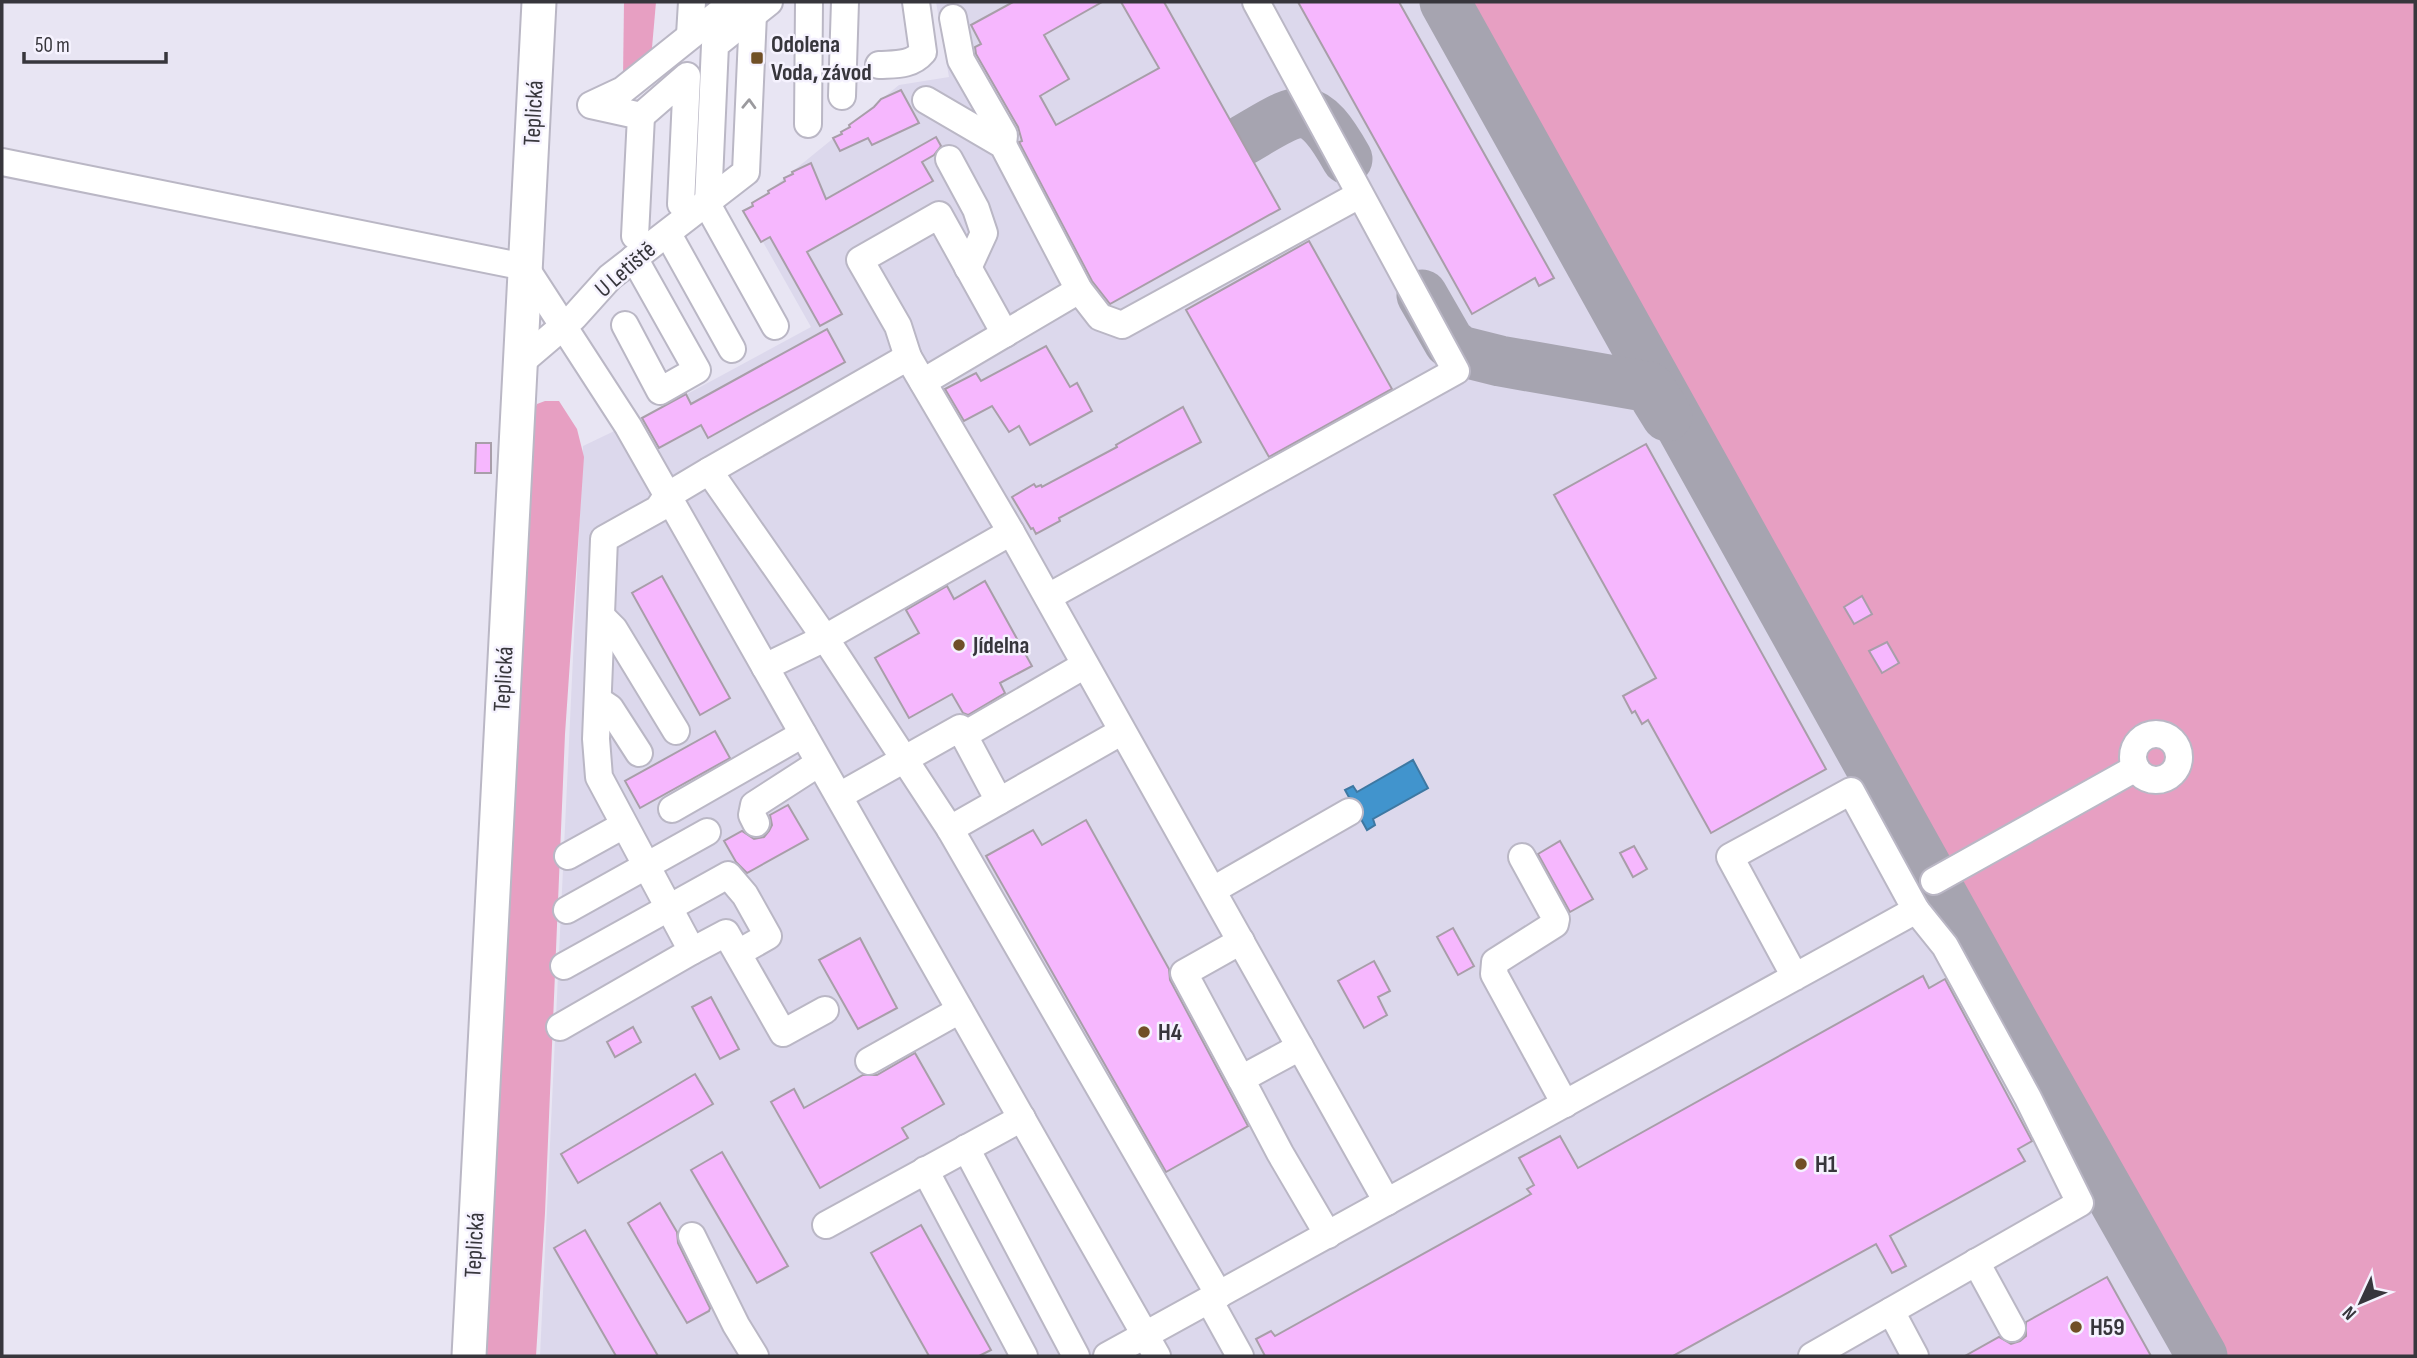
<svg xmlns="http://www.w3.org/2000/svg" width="2417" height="1358" font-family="'Sofia Sans Condensed',sans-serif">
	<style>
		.built { fill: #dcd8ec }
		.green { fill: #e79fc2 }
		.water { fill: #4194cd; stroke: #3e78a2; stroke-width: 2 }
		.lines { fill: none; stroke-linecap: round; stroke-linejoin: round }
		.taxiway { stroke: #a6a4b0; stroke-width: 51 }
		.building { fill: #f6b7fe; stroke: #a89ea9; stroke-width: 2 }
		.minor-casing { stroke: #bab7c5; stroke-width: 30 }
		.major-casing { stroke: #bab7c5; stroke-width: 37 }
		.minor { stroke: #fff; stroke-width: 26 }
		.major { stroke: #fff; stroke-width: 33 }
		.oneway { stroke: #9b9a9e }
		.poi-dot { fill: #704f26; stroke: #f5f2fe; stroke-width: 2.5 }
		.labels { text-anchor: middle; stroke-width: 5; stroke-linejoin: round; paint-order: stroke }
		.poi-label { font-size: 24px; font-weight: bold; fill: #37363c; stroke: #f5f2fe; text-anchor: start }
		.street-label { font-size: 24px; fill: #37363c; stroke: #f5f2fe }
	</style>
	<rect width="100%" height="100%" fill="#e8e5f3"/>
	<path class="built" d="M 936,2 L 2415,2 L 2415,1356 L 540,1356 L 583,446 L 652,413 L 811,327 L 745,210 L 899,85 L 949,77 Z"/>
	<g class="green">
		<path d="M 624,2 L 656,2 L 651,59 L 623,78 Z"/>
		<path d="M 1472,2 L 2415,2 L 2415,1356 L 2225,1356 Z"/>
		<path d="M 545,401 L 559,401 L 577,429 L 584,457 L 565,734 L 545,1213 L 536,1356 L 480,1356 L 528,425 L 537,404 Z"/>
	</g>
	<path class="water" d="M 1413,760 L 1428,788 L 1373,819 L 1375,825 L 1367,830 L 1345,790 L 1353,786 L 1357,792 Z"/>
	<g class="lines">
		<g class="taxiway">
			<path d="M 1445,2 L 2020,1035 L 2202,1356"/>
			<path d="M 1242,141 C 1299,108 1310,93 1347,159"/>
			<path d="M 1422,295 L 1449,342 L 1460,351 L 1500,361 L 1649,387 L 1667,416"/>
		</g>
	</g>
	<g class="building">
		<path d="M 1013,2 L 1102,2 L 1044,35 L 1069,79 L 1040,96 L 1056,125 L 1159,68 L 1121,2 L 1164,2 L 1280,209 L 1110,304 L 1092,281 L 1019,142 L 1022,141 L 1018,127 L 976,54 L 975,47 L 981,44 L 971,25 Z"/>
		<path d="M 1298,2 L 1399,2 L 1554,278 L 1539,286 L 1535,278 L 1472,314 Z"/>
		<path d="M 901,90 L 919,123 L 872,145 L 868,138 L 840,151 L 833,138 L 842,134 L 841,132 L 850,127 L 849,125 L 874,107 L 881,99 Z"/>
		<path d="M 936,137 L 941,146 L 934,155 L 922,162 L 933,181 L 807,252 L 842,314 L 820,326 L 770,237 L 761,242 L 743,211 L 753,206 L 752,203 L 769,193 L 768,191 L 785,181 L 784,178 L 793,174 L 792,172 L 811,163 L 826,199 Z"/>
		<path d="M 1309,241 L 1392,389 L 1269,457 L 1186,310 Z"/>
		<path d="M 827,329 L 845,362 L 708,438 L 701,425 L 659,448 L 642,418 L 686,394 L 691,404 Z"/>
		<path d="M 1046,346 L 1070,387 L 1077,383 L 1092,411 L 1030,445 L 1019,426 L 1009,432 L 992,406 L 964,421 L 945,389 L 976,373 L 981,381 Z"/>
		<path d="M 1183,407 L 1201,442 L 1059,518 L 1060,521 L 1036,534 L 1033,528 L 1031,529 L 1012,497 L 1034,484 L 1036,487 L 1041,485 L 1042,487 L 1117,447 L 1116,445 Z"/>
		<path d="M 476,443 L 491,443 L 491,473 L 475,473 Z"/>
		<path d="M 1646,444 L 1826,769 L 1711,833 L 1648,720 L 1642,724 L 1635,711 L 1632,713 L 1623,696 L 1656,678 L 1554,495 Z"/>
		<path d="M 662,576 L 730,698 L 700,715 L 632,593 Z"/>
		<path d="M 985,581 L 1032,666 L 1000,683 L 1005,693 L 968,715 L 963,713 L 952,694 L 909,718 L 875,658 L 919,633 L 906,610 L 947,586 L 954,599 Z"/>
		<path d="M 1862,596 L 1872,614 L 1854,624 L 1844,607 Z"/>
		<path d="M 1887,642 L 1899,663 L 1882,673 L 1869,651 Z"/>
		<path d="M 715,731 L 730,758 L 640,808 L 625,781 Z"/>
		<path d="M 788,805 L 808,839 L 747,873 L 736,862 L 724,841 L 742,831 L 754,839 L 764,837 L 769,831 L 772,825 L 770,815 Z"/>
		<path d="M 1086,820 L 1169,969 L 1170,980 L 1248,1126 L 1166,1172 L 986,856 L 1033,830 L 1042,845 Z"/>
		<path d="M 1560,841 L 1593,899 L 1570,912 L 1538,854 Z"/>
		<path d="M 1634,846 L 1647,869 L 1633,877 L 1620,853 Z"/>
		<path d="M 1453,928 L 1474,966 L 1458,975 L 1437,937 Z"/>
		<path d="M 860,938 L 897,1008 L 858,1029 L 819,960 Z"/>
		<path d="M 1374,961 L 1390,991 L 1378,997 L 1387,1015 L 1364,1028 L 1338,981 Z"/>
		<path d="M 1923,976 L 1929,988 L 1945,979 L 2032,1141 L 2018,1149 L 2025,1161 L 1890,1236 L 1906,1266 L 1892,1273 L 1876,1244 L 1673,1356 L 1265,1356 L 1256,1339 L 1271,1331 L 1275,1336 L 1531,1194 L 1527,1189 L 1534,1185 L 1519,1158 L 1560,1136 L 1578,1168 Z"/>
		<path d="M 711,997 L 739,1049 L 720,1059 L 692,1007 Z"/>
		<path d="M 633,1027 L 641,1042 L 615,1057 L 607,1042 Z"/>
		<path d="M 915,1053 L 944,1104 L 902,1128 L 908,1138 L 820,1188 L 771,1102 L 794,1089 L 804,1108 L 863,1075 L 877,1075 Z"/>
		<path d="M 695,1074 L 713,1104 L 578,1183 L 561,1154 Z"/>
		<path d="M 722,1152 L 788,1266 L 757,1283 L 691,1170 Z"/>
		<path d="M 660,1203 L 677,1232 L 678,1243 L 710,1308 L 709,1311 L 687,1323 L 628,1223 Z"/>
		<path d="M 921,1225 L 991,1350 L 979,1356 L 929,1356 L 871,1253 Z"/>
		<path d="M 585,1230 L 658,1356 L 616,1356 L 554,1248 Z"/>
		<path d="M 2107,1277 L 2151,1356 L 1965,1356 L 1999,1337 L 2011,1344 L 2020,1341 L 2026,1336 L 2026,1322 Z"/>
	</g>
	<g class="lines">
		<g class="minor-casing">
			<g id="minor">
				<path d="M 953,18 L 961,60 L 1004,135 L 1003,145"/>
				<path d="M 690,35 L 692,2"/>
				<path d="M 879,65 C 895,64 911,66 923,52 L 916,2"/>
				<path d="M 842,96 L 845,2"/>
				<path d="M 926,100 L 1003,145 L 1079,290 L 1100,317 L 1122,325 L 1359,195"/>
				<path d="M 641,116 L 687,76 L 681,204"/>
				<path d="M 808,124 L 809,2"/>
				<path d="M 949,159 L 976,209 L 984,233 L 968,268"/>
				<path d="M 2,162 L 525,267 L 628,426 L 1157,1356"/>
				<path d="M 708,203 L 715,45 L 769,2"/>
				<path d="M 707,204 L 775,326"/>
				<path d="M 668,234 L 732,349"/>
				<path d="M 635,236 L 641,116 L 591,105 L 623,90 L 733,2"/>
				<path d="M 625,325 L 660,391 L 697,370 L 634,258"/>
				<path d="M 908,357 L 898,326 L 860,260 L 939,215 L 1005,334"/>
				<path d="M 520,363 L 574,317 L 610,277 L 746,172 L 753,14"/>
				<path d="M 923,382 L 1079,290"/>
				<path d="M 709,471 L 825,638 L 950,829 L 1219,1295"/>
				<path d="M 1048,597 L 1456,371 L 1256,2"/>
				<path d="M 601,616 L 614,629 L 676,731"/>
				<path d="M 765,667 L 825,638 L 1011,532"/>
				<path d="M 598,700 L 610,708 L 639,753"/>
				<circle cx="2156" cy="757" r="23"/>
				<path d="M 964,735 L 1085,665"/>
				<path d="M 839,796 L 960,728 L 999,801"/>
				<path d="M 672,809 L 803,734"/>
				<path d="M 756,823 L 752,815 L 754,805 L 819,763"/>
				<path d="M 950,829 L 1121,732"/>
				<path d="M 568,856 L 624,825"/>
				<path d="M 1522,857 L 1556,919 L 1555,924 L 1495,962 L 1494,974 L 1565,1104"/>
				<path d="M 1934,881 L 2136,768"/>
				<path d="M 1213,890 L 1349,812"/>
				<path d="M 567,910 L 707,832"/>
				<path d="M 692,951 L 726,933 L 783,1033 L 825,1010"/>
				<path d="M 564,966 L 728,875 L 745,895 L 768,936 L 738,953"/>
				<path d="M 560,1027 L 692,951 L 599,777 L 596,739 L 604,539 L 658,509 L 667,496 L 709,471 L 908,357 L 1011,532 L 1387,1202"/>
				<path d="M 1300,1047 L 1241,1079 L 1280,1153 L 1328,1235"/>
				<path d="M 869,1061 L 960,1010"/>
				<path d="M 1241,1079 L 1184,973 L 1241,941"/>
				<path d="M 966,1148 L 1076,1356"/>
				<path d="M 925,1170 L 1024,1356"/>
				<path d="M 826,1225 L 1022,1118"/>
				<path d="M 692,1236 L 736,1325 L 755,1356"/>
				<path d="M 1976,1262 L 2012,1328"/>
				<path d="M 1209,1300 L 1240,1356"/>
				<path d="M 1891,1311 L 1915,1356"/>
				<path d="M 1107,1356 L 1916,910 L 1851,791 L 1730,857 L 1795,977"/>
				<path d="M 1812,1356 L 2080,1203 L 2028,1098 L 1945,946 L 1916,910"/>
			</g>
		</g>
		<g class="major-casing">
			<path id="major" d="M 469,1356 L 539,2"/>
		</g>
		<use href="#minor" class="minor"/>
		<use href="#major" class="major"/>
	</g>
	<defs><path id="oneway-chevron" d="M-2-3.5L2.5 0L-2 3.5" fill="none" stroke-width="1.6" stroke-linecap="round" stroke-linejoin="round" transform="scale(1.75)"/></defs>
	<use class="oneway" href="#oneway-chevron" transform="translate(749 104) rotate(-88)"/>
	<g class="poi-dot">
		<rect x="750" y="51" width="14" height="14" rx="3.5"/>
		<circle cx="959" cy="645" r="7"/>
		<circle cx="1144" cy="1032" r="7"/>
		<circle cx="1801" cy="1164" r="7"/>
		<circle cx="2076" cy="1327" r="7"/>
	</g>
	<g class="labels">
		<g class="poi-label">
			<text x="771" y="52">Odolena<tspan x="771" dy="28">Voda, závod</tspan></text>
			<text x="973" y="653">Jídelna</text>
			<text x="1158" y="1040">H4</text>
			<text x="1815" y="1172">H1</text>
			<text x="2090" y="1335">H59</text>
		</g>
		<g class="street-label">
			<text transform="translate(533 113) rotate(-87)" y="8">Teplická</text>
			<text transform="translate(625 269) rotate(-41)" y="8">U Letiště</text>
			<text transform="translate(503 679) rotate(-87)" y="8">Teplická</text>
			<text transform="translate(474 1245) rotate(-87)" y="8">Teplická</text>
		</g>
	</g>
	<rect width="2417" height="1358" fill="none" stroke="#37363c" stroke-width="7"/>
	<g transform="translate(2361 1302) rotate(226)" stroke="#f5f2fe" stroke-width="5" paint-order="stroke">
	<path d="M0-5L12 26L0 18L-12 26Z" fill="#37363c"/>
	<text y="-10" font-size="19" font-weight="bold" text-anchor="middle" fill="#37363c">N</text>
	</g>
	<path d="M24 52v10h142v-10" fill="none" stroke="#37363c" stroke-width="3.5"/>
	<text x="35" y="52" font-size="21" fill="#37363c" stroke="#f5f2fe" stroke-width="5" paint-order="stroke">50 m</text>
</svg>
